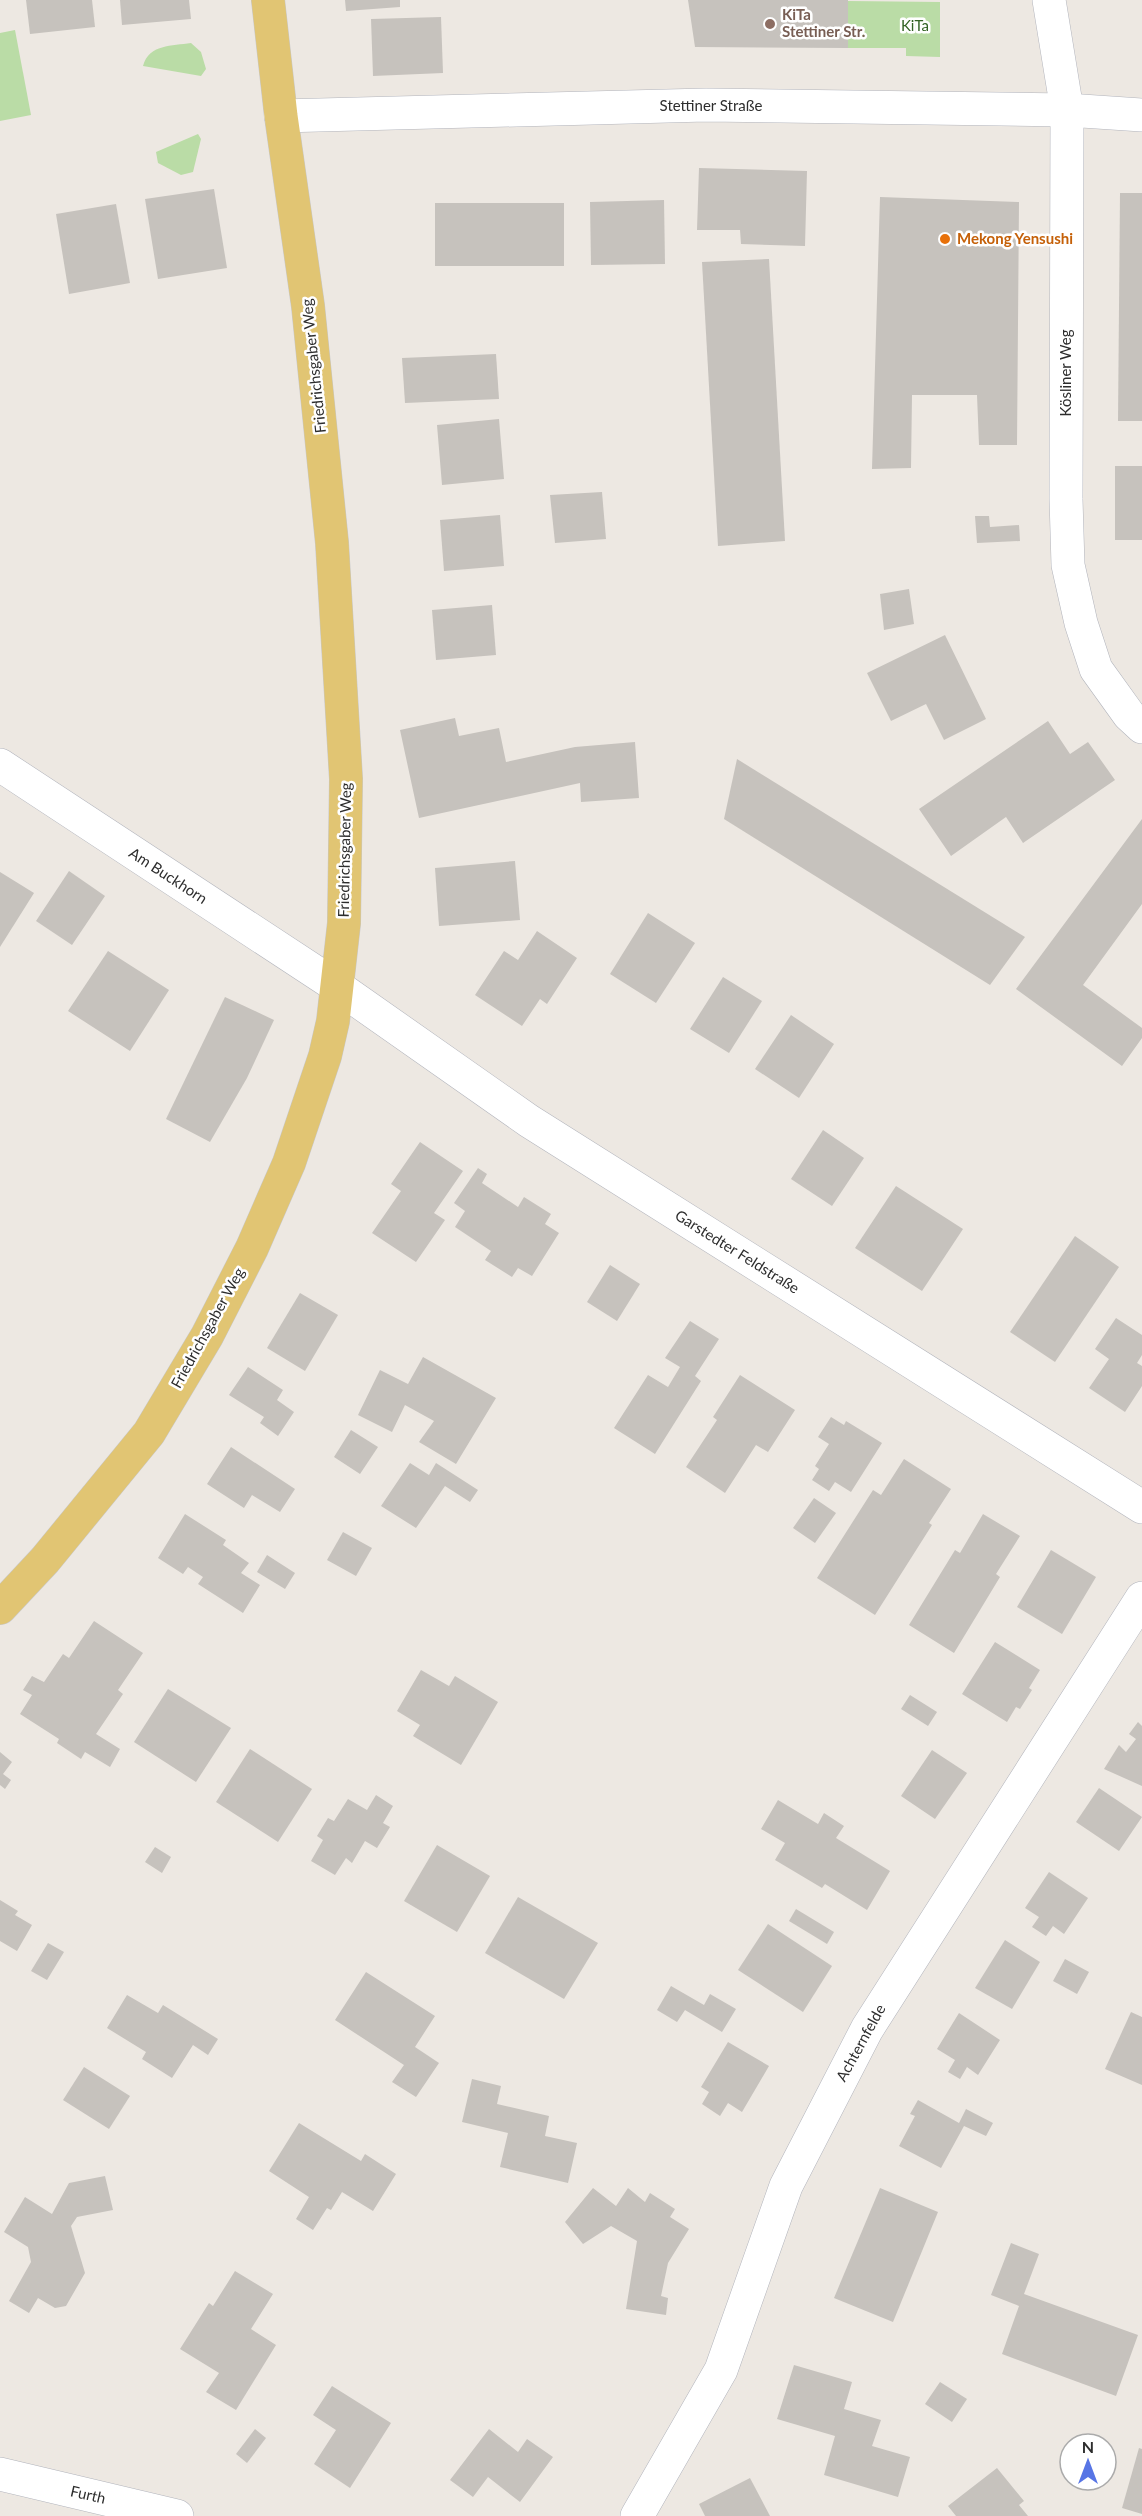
<svg xmlns="http://www.w3.org/2000/svg" width="1142" height="2516" font-family="Lato,sans-serif">
	<style>
		.green { fill: #badca6 }
		.building { fill: #c6c2bd }
		.lines { fill: none; stroke-linecap: round; stroke-linejoin: round }
		.minor-casing { stroke: #b2b4bc; stroke-width: 34 }
		.major-casing { stroke: #c8c8c8; stroke-width: 34 }
		.minor { stroke: #fff; stroke-width: 33 }
		.major { stroke: #e1c573; stroke-width: 33 }
		.education-dot { fill: #8d6e63; stroke: #fff; stroke-width: 2 }
		.food-dot { fill: #e8710a; stroke: #fff; stroke-width: 2 }
		.labels { text-anchor: middle; stroke-width: 5; stroke-linejoin: round; paint-order: stroke }
		.education-label { font-size: 15px; font-weight: bold; fill: #785e54; stroke: #fff; text-anchor: start }
		.park-label { font-size: 15px; fill: #336325; stroke: #fff }
		.street-label { font-size: 15px; fill: #2d2d2d; stroke: #fff }
		.food-label { font-size: 15px; font-weight: bold; fill: #c56008; stroke: #fff; text-anchor: start }
	</style>
	<rect width="100%" height="100%" fill="#ede8e2"/>
	<g class="green">
		<path d="M 848,1 L 940,2 L 940,57 L 906,56 L 906,48 L 848,48 Z"/>
		<path d="M 15,30 L 31,115 L 0,121 L 0,33 Z"/>
		<path d="M 191,43 L 201,52 L 206,69 L 201,76 L 143,66 C 149,44 172,46 191,43 Z"/>
		<path d="M 198,134 L 201,139 L 193,172 L 181,175 L 158,163 L 156,152 Z"/>
	</g>
	<g class="building">
		<path d="M 26,0 L 92,0 L 95,27 L 30,34 Z"/>
		<path d="M 120,0 L 189,0 L 191,19 L 122,25 Z"/>
		<path d="M 345,0 L 400,0 L 400,7 L 346,11 Z"/>
		<path d="M 688,0 L 848,0 L 848,48 L 695,47 Z"/>
		<path d="M 441,17 L 443,73 L 373,76 L 371,19 Z"/>
		<path d="M 699,168 L 807,171 L 805,246 L 741,244 L 740,230 L 697,230 Z"/>
		<path d="M 214,189 L 227,268 L 158,279 L 145,199 Z"/>
		<path d="M 1120,193 L 1142,193 L 1142,421 L 1118,421 Z"/>
		<path d="M 880,197 L 1019,202 L 1017,445 L 979,445 L 977,395 L 912,395 L 911,468 L 872,469 Z"/>
		<path d="M 664,200 L 665,264 L 591,265 L 590,202 Z"/>
		<rect x="435" y="203" width="129" height="63"/>
		<path d="M 116,204 L 130,283 L 69,294 L 56,214 Z"/>
		<path d="M 769,259 L 785,541 L 718,546 L 702,262 Z"/>
		<path d="M 496,354 L 499,399 L 405,403 L 402,358 Z"/>
		<path d="M 499,419 L 504,479 L 442,485 L 437,425 Z"/>
		<rect x="1115" y="466" width="27" height="74"/>
		<path d="M 602,492 L 606,539 L 555,543 L 550,495 Z"/>
		<path d="M 500,515 L 504,566 L 444,571 L 440,520 Z"/>
		<path d="M 975,516 L 989,516 L 990,527 L 1019,525 L 1020,541 L 977,543 Z"/>
		<path d="M 909,589 L 914,624 L 884,630 L 880,594 Z"/>
		<path d="M 492,605 L 496,655 L 436,660 L 432,610 Z"/>
		<path d="M 945,635 L 986,719 L 944,740 L 926,704 L 891,721 L 867,673 Z"/>
		<path d="M 455,718 L 459,736 L 499,728 L 506,762 L 575,747 L 635,742 L 639,798 L 581,802 L 580,783 L 419,818 L 400,730 Z"/>
		<path d="M 1048,721 L 1070,754 L 1088,742 L 1115,780 L 1023,843 L 1006,817 L 951,856 L 919,809 Z"/>
		<path d="M 737,759 L 1025,937 L 990,985 L 724,819 Z"/>
		<path d="M 1142,819 L 1142,904 L 1083,985 L 1142,1028 L 1142,1038 L 1122,1066 L 1016,989 Z"/>
		<path d="M 515,861 L 520,920 L 439,926 L 435,868 Z"/>
		<path d="M 69,871 L 105,896 L 72,945 L 36,921 Z"/>
		<path d="M 0,872 L 34,893 L 0,947 Z"/>
		<path d="M 648,913 L 695,943 L 656,1003 L 610,974 Z"/>
		<path d="M 537,931 L 577,958 L 547,1004 L 540,999 L 522,1026 L 475,995 L 504,951 L 518,960 Z"/>
		<path d="M 108,951 L 169,990 L 130,1051 L 68,1011 Z"/>
		<path d="M 723,977 L 762,1001 L 729,1053 L 690,1029 Z"/>
		<path d="M 225,997 L 274,1020 L 247,1078 L 210,1142 L 166,1119 Z"/>
		<path d="M 791,1015 L 834,1044 L 799,1098 L 755,1069 Z"/>
		<path d="M 823,1130 L 864,1158 L 832,1206 L 791,1179 Z"/>
		<path d="M 420,1142 L 463,1171 L 434,1213 L 445,1220 L 416,1262 L 372,1233 L 401,1191 L 391,1184 Z"/>
		<path d="M 478,1168 L 487,1174 L 482,1183 L 518,1207 L 524,1197 L 551,1214 L 545,1224 L 559,1233 L 532,1276 L 518,1268 L 512,1277 L 485,1260 L 491,1251 L 455,1227 L 465,1211 L 454,1203 Z"/>
		<path d="M 896,1186 L 963,1229 L 922,1291 L 855,1248 Z"/>
		<path d="M 1075,1236 L 1119,1267 L 1055,1362 L 1010,1332 Z"/>
		<path d="M 610,1265 L 640,1284 L 617,1321 L 587,1302 Z"/>
		<path d="M 300,1293 L 338,1315 L 305,1371 L 267,1348 Z"/>
		<path d="M 1116,1318 L 1142,1335 L 1142,1355 L 1137,1363 L 1142,1366 L 1142,1386 L 1125,1412 L 1089,1388 L 1109,1359 L 1095,1349 Z"/>
		<path d="M 690,1321 L 719,1339 L 695,1376 L 701,1381 L 655,1454 L 614,1428 L 648,1375 L 668,1387 L 680,1367 L 665,1358 Z"/>
		<path d="M 423,1357 L 496,1398 L 456,1464 L 419,1442 L 434,1421 L 405,1405 L 392,1432 L 358,1415 L 380,1370 L 408,1384 Z"/>
		<path d="M 248,1367 L 283,1390 L 277,1400 L 294,1412 L 278,1436 L 260,1423 L 264,1417 L 229,1395 Z"/>
		<path d="M 740,1375 L 795,1410 L 768,1452 L 756,1445 L 725,1493 L 686,1467 L 717,1420 L 713,1417 Z"/>
		<path d="M 831,1417 L 844,1425 L 846,1421 L 882,1443 L 851,1492 L 835,1482 L 829,1491 L 812,1480 L 819,1469 L 815,1466 L 829,1444 L 818,1437 Z"/>
		<path d="M 351,1430 L 378,1447 L 360,1474 L 334,1457 Z"/>
		<path d="M 231,1447 L 295,1489 L 280,1512 L 252,1495 L 244,1508 L 207,1484 Z"/>
		<path d="M 904,1459 L 951,1489 L 929,1523 L 932,1525 L 875,1615 L 817,1578 L 873,1490 L 881,1495 Z"/>
		<path d="M 410,1463 L 429,1475 L 436,1463 L 478,1490 L 470,1502 L 445,1486 L 416,1528 L 381,1506 Z"/>
		<path d="M 814,1498 L 836,1513 L 815,1543 L 793,1528 Z"/>
		<path d="M 185,1514 L 226,1540 L 223,1545 L 249,1563 L 241,1573 L 260,1585 L 243,1613 L 198,1584 L 203,1577 L 188,1567 L 183,1574 L 158,1558 Z"/>
		<path d="M 983,1514 L 1020,1536 L 996,1574 L 1000,1577 L 954,1653 L 909,1625 L 955,1550 L 960,1553 Z"/>
		<path d="M 343,1532 L 372,1548 L 356,1576 L 327,1560 Z"/>
		<path d="M 1051,1550 L 1096,1577 L 1062,1634 L 1017,1607 Z"/>
		<path d="M 267,1555 L 295,1573 L 285,1589 L 257,1572 Z"/>
		<path d="M 94,1621 L 143,1653 L 118,1690 L 123,1694 L 96,1734 L 120,1749 L 110,1767 L 85,1752 L 81,1759 L 57,1743 L 59,1739 L 20,1714 L 32,1695 L 23,1690 L 32,1676 L 44,1682 L 63,1654 L 69,1658 Z"/>
		<path d="M 995,1642 L 1040,1670 L 1029,1688 L 1032,1690 L 1020,1709 L 1016,1707 L 1007,1722 L 962,1694 Z"/>
		<path d="M 421,1670 L 449,1686 L 455,1676 L 498,1702 L 461,1765 L 413,1736 L 420,1725 L 397,1711 Z"/>
		<path d="M 168,1689 L 231,1728 L 196,1782 L 134,1742 Z"/>
		<path d="M 910,1695 L 937,1712 L 928,1726 L 901,1709 Z"/>
		<path d="M 1138,1722 L 1142,1726 L 1142,1786 L 1104,1769 L 1119,1745 L 1126,1752 L 1136,1739 L 1129,1734 Z"/>
		<path d="M 250,1749 L 312,1789 L 278,1842 L 216,1802 Z"/>
		<path d="M 932,1750 L 967,1773 L 935,1819 L 901,1796 Z"/>
		<path d="M 0,1752 L 12,1762 L 3,1774 L 11,1780 L 5,1789 L 0,1785 Z"/>
		<path d="M 1099,1788 L 1142,1817 L 1119,1851 L 1076,1822 Z"/>
		<path d="M 376,1795 L 393,1806 L 383,1823 L 390,1827 L 377,1848 L 365,1841 L 352,1863 L 346,1858 L 335,1875 L 311,1861 L 323,1840 L 317,1836 L 328,1818 L 334,1821 L 348,1799 L 367,1810 Z"/>
		<path d="M 778,1800 L 818,1824 L 824,1813 L 844,1826 L 836,1838 L 890,1871 L 867,1910 L 825,1884 L 822,1888 L 775,1860 L 785,1843 L 761,1829 Z"/>
		<path d="M 437,1845 L 490,1876 L 457,1932 L 404,1901 Z"/>
		<path d="M 155,1847 L 171,1857 L 162,1873 L 145,1862 Z"/>
		<path d="M 1049,1872 L 1088,1898 L 1064,1934 L 1053,1926 L 1046,1936 L 1032,1927 L 1039,1917 L 1025,1908 Z"/>
		<path d="M 518,1897 L 598,1943 L 564,1999 L 485,1953 Z"/>
		<path d="M 0,1900 L 18,1911 L 15,1915 L 32,1925 L 17,1951 L 0,1941 Z"/>
		<path d="M 796,1909 L 834,1932 L 827,1944 L 789,1921 Z"/>
		<path d="M 768,1924 L 832,1966 L 803,2012 L 738,1970 Z"/>
		<path d="M 1005,1940 L 1040,1962 L 1012,2009 L 975,1988 Z"/>
		<path d="M 48,1943 L 64,1952 L 47,1980 L 31,1971 Z"/>
		<path d="M 1065,1959 L 1089,1972 L 1077,1994 L 1053,1981 Z"/>
		<path d="M 366,1972 L 435,2016 L 415,2047 L 439,2063 L 416,2097 L 392,2082 L 404,2065 L 335,2020 Z"/>
		<path d="M 671,1986 L 704,2005 L 710,1994 L 736,2009 L 722,2032 L 685,2010 L 677,2022 L 657,2010 Z"/>
		<path d="M 127,1995 L 158,2013 L 163,2005 L 218,2039 L 208,2055 L 193,2045 L 172,2078 L 142,2059 L 146,2052 L 107,2028 Z"/>
		<path d="M 1131,2012 L 1142,2017 L 1142,2085 L 1105,2069 Z"/>
		<path d="M 959,2013 L 1000,2040 L 978,2075 L 967,2067 L 960,2079 L 948,2072 L 955,2060 L 937,2049 Z"/>
		<path d="M 728,2042 L 769,2066 L 742,2112 L 728,2103 L 720,2116 L 702,2104 L 709,2092 L 701,2087 Z"/>
		<path d="M 84,2067 L 130,2096 L 109,2129 L 63,2100 Z"/>
		<path d="M 472,2079 L 501,2086 L 497,2104 L 549,2116 L 545,2136 L 577,2143 L 568,2183 L 500,2167 L 508,2133 L 462,2122 Z"/>
		<path d="M 918,2100 L 959,2123 L 966,2109 L 993,2123 L 986,2136 L 964,2126 L 941,2168 L 899,2146 L 915,2116 L 910,2114 Z"/>
		<path d="M 299,2123 L 361,2161 L 365,2154 L 396,2174 L 373,2211 L 342,2192 L 331,2210 L 327,2208 L 313,2230 L 296,2219 L 309,2197 L 269,2171 Z"/>
		<path d="M 105,2176 L 113,2210 L 77,2217 L 71,2226 L 85,2273 L 66,2306 L 55,2308 L 38,2298 L 29,2313 L 9,2301 L 31,2262 L 28,2247 L 4,2232 L 25,2197 L 52,2214 L 69,2183 Z"/>
		<path d="M 593,2188 L 616,2206 L 628,2188 L 645,2202 L 650,2193 L 675,2209 L 670,2217 L 689,2229 L 668,2263 L 661,2296 L 668,2298 L 666,2315 L 626,2309 L 637,2241 L 611,2226 L 583,2244 L 565,2222 Z"/>
		<path d="M 880,2188 L 938,2212 L 893,2322 L 834,2298 Z"/>
		<path d="M 1011,2243 L 1039,2254 L 1024,2294 L 1138,2335 L 1116,2396 L 1002,2354 L 1019,2306 L 991,2295 Z"/>
		<path d="M 235,2271 L 273,2294 L 251,2329 L 276,2345 L 236,2410 L 206,2392 L 219,2373 L 180,2349 L 209,2303 L 213,2306 Z"/>
		<path d="M 794,2365 L 852,2382 L 844,2409 L 881,2420 L 872,2446 L 910,2457 L 898,2497 L 824,2475 L 835,2436 L 777,2419 Z"/>
		<path d="M 940,2382 L 967,2399 L 952,2422 L 925,2404 Z"/>
		<path d="M 332,2386 L 391,2423 L 350,2488 L 314,2464 L 336,2430 L 313,2415 Z"/>
		<path d="M 255,2429 L 266,2438 L 247,2463 L 236,2454 Z"/>
		<path d="M 489,2429 L 518,2452 L 527,2439 L 553,2457 L 520,2502 L 488,2477 L 473,2497 L 450,2480 Z"/>
		<path d="M 1139,2448 L 1142,2449 L 1142,2514 L 1122,2508 Z"/>
		<path d="M 997,2468 L 1024,2501 L 1019,2505 L 1028,2516 L 956,2516 L 948,2506 Z"/>
		<path d="M 750,2478 L 770,2516 L 705,2516 L 699,2504 Z"/>
	</g>
	<g class="lines">
		<g class="minor-casing">
			<g id="minor">
				<path d="M 1049,0 L 1067,110 L 1066,499 L 1068,565 L 1081,623 L 1096,669 L 1129,715 L 1142,727"/>
				<path d="M 281,116 L 706,105 L 1067,110 L 1142,115"/>
				<path d="M 0,765 L 338,987 L 529,1121 L 1142,1507"/>
				<path d="M 0,2474 L 177,2516"/>
				<path d="M 637,2516 L 721,2370 L 786,2186 L 867,2029 L 1142,1598"/>
			</g>
		</g>
		<g class="major-casing">
			<path id="major" d="M 0,1608 L 45,1560 L 149,1433 L 207,1336 L 252,1248 L 289,1163 L 325,1056 L 333,1021 L 344,923 L 346,779 L 332,543 L 308,306 L 281,116 L 268,0"/>
		</g>
		<use href="#minor" class="minor"/>
		<use href="#major" class="major"/>
	</g>
	<circle class="education-dot" cx="770" cy="24" r="6"/>
	<circle class="food-dot" cx="945" cy="239" r="6"/>
	<g class="labels">
		<g class="education-label">
			<text x="782" y="20">KiTa<tspan x="782" dy="17">Stettiner Str.</tspan></text>
		</g>
		<g class="park-label">
			<text x="915" y="31">KiTa</text>
		</g>
		<g class="street-label">
			<text x="711" y="111">Stettiner Straße</text>
			<text transform="translate(314 366) rotate(-96)" y="5">Friedrichsgaber Weg</text>
			<text transform="translate(1066 373) rotate(-90)" y="5">Kösliner Weg</text>
			<text transform="translate(345 850) rotate(-89)" y="5">Friedrichsgaber Weg</text>
			<text transform="translate(168 876) rotate(33)" y="5">Am Buckhorn</text>
			<text transform="translate(737 1252) rotate(32)" y="5">Garstedter Feldstraße</text>
			<text transform="translate(208 1328) rotate(-61)" y="5">Friedrichsgaber Weg</text>
			<text transform="translate(861 2043) rotate(-61)" y="5">Achternfelde</text>
			<text transform="translate(88 2495) rotate(13)" y="5">Furth</text>
		</g>
		<g class="food-label">
			<text x="957" y="244">Mekong Yensushi</text>
		</g>
	</g>
	<g transform="translate(1088 2462)"><circle r="28" fill="#ffffff" stroke="#ababab" stroke-width="1.5"/>
	<path d="M0-4.5L10 22L0 15L-10 22Z" fill="#5775e5"/>
	<text y="-9" font-size="16" font-weight="bold" text-anchor="middle" fill="#2d2d2d">N</text>
	</g>
</svg>
